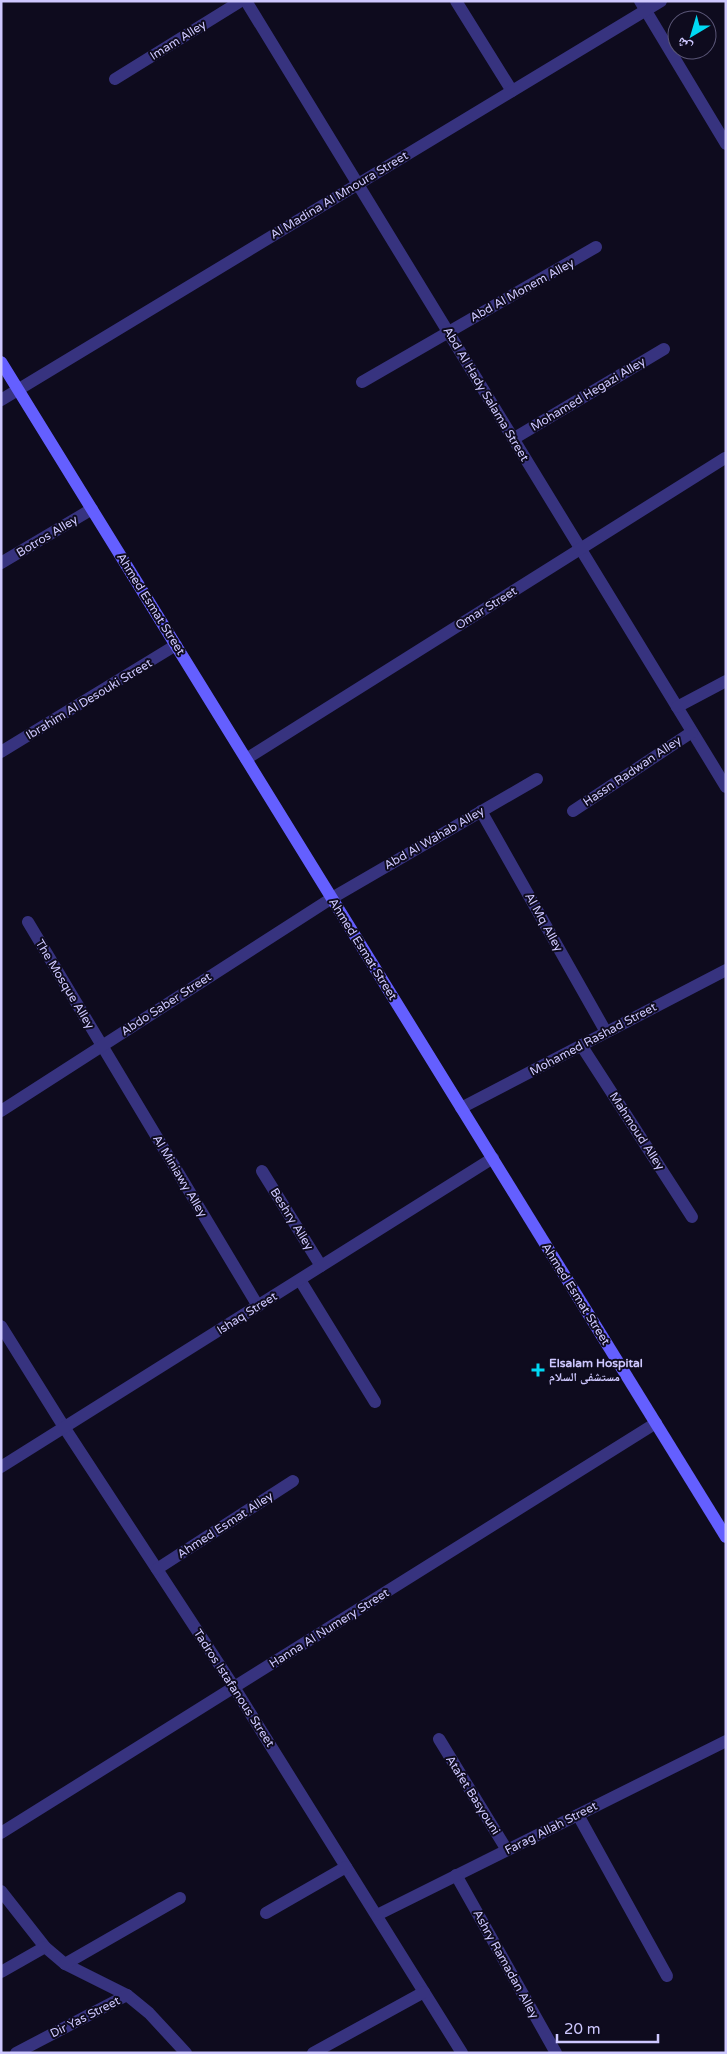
<svg xmlns="http://www.w3.org/2000/svg" width="727" height="2054" font-family="'Varela Round','Noto Naskh Arabic',sans-serif">
	<style>
		.lines { fill: none; stroke-linecap: round; stroke-linejoin: round }
		.street { stroke: #37337f; stroke-width: 12 }
		.secondary { stroke: #645fff; stroke-width: 12 }
		.poi-dot { fill: #00d9f3; stroke: #0e0b1e; stroke-width: 2 }
		.labels { text-anchor: middle; stroke-width: 4; stroke-linejoin: round; paint-order: stroke }
		.street-label { font-size: 12px; fill: #cec8ff; stroke: #0e0b1e }
		.poi-label { font-size: 12px; font-weight: bold; fill: #cec8ff; stroke: #0e0b1e; text-anchor: start }
	</style>
	<rect width="100%" height="100%" fill="#0e0b1e"/>
	<g class="lines">
		<g class="street">
			<path d="M 246,1 L 726,787"/>
			<path d="M 456,1 L 512,91"/>
			<path d="M 640,1 L 726,144"/>
			<path d="M 115,79 L 241,1"/>
			<path d="M 362,382 L 596,247"/>
			<path d="M 1,400 L 661,1"/>
			<path d="M 513,439 L 664,349"/>
			<path d="M 1,563 L 92,509"/>
			<path d="M 677,707 L 726,681"/>
			<path d="M 1,752 L 176,645"/>
			<path d="M 246,759 L 725,458"/>
			<path d="M 481,811 L 606,1032"/>
			<path d="M 573,811 L 692,732"/>
			<path d="M 28,922 L 258,1306"/>
			<path d="M 581,1045 L 692,1217"/>
			<path d="M 461,1108 L 726,970"/>
			<path d="M 1,1111 L 332,898 L 537,779"/>
			<path d="M 262,1171 L 321,1266"/>
			<path d="M 300,1280 L 375,1402"/>
			<path d="M 1,1326 L 64,1427 L 234,1687 L 462,2053"/>
			<path d="M 1,1467 L 493,1158"/>
			<path d="M 157,1569 L 293,1481"/>
			<path d="M 439,1739 L 507,1850"/>
			<path d="M 578,1815 L 667,1976"/>
			<path d="M 1,1833 L 656,1423"/>
			<path d="M 456,1875 L 556,2053"/>
			<path d="M 1,1891 L 45,1947 L 65,1964 L 127,1995 L 149,2013 L 186,2053"/>
			<path d="M 266,1913 L 346,1867"/>
			<path d="M 377,1915 L 726,1741"/>
			<path d="M 65,1964 L 180,1898"/>
			<path d="M 1,1972 L 45,1947"/>
			<path d="M 16,2053 L 127,1995"/>
			<path d="M 313,2053 L 424,1992"/>
		</g>
		<path class="secondary" d="M 1,362 L 726,1537"/>
	</g>
	<path class="poi-dot" d="M535.5 1362.5h5v5h5v5h-5v5h-5v-5h-5v-5h5z"/>
	<g class="labels">
		<g class="street-label">
			<text transform="translate(178 40) rotate(-32)" y="4">Imam Alley</text>
			<text transform="translate(339 195) rotate(-31)" y="4">Al Madina Al Mnoura Street</text>
			<text transform="translate(522 290) rotate(-29)" y="4">Abd Al Monem Alley</text>
			<text transform="translate(486 394) rotate(59)" y="4">Abd Al Hady Salama Street</text>
			<text transform="translate(588 394) rotate(-31)" y="4">Mohamed Hegazi Alley</text>
			<text transform="translate(47 536) rotate(-31)" y="4">Botros Alley</text>
			<text transform="translate(151 604) rotate(58)" y="4">Ahmed Esmat Street</text>
			<text transform="translate(486 608) rotate(-32)" y="4">Omar Street</text>
			<text transform="translate(89 699) rotate(-31)" y="4">Ibrahim Al Desouki Street</text>
			<text transform="translate(632 771) rotate(-34)" y="4">Hassn Radwan Alley</text>
			<text transform="translate(434 838) rotate(-30)" y="4">Abd Al Wahab Alley</text>
			<text transform="translate(544 922) rotate(61)" y="4">Al Mq Alley</text>
			<text transform="translate(363 949) rotate(58)" y="4">Ahmed Esmat Street</text>
			<text transform="translate(65 984) rotate(59)" y="4">The Mosque Alley</text>
			<text transform="translate(166 1004) rotate(-33)" y="4">Abdo Saber Street</text>
			<text transform="translate(593 1039) rotate(-28)" y="4">Mohamed Rashad Street</text>
			<text transform="translate(637 1131) rotate(57)" y="4">Mahmoud Alley</text>
			<text transform="translate(180 1176) rotate(59)" y="4">Al Miniawy Alley</text>
			<text transform="translate(292 1219) rotate(58)" y="4">Beshry Alley</text>
			<text transform="translate(576 1294) rotate(58)" y="4">Ahmed Esmat Street</text>
			<text transform="translate(247 1313) rotate(-32)" y="4">Ishaq Street</text>
			<text transform="translate(225 1525) rotate(-33)" y="4">Ahmed Esmat Alley</text>
			<text transform="translate(329 1628) rotate(-32)" y="4">Hanna Al Numery Street</text>
			<text transform="translate(234 1688) rotate(57)" y="4">Tadros Istafanous Street</text>
			<text transform="translate(473 1795) rotate(58)" y="4">Atafet Basyouni</text>
			<text transform="translate(551 1828) rotate(-27)" y="4">Farag Allah Street</text>
			<text transform="translate(506 1964) rotate(61)" y="4">Ashry Ramadan Alley</text>
			<text transform="translate(85 2017) rotate(-27)" y="4">Dir Yas Street</text>
		</g>
		<g class="poi-label">
			<text x="549" y="1367">Elsalam Hospital<tspan x="549" dy="14">مستشفى السلام</tspan></text>
		</g>
	</g>
	<rect width="727" height="2054" fill="none" stroke="#cec8ff" stroke-width="5"/>
	<g transform="translate(692 35) rotate(218)"><circle r="24" fill="#0e0b1e" stroke="#5b5778"/>
	<path d="M0-4L9 19L0 12L-9 19Z" fill="#00d9f3"/>
	<text y="-8" font-size="14" font-weight="bold" text-anchor="middle" fill="#cec8ff">ش</text>
	</g>
	<path d="M557 2034v8h101v-8" fill="none" stroke="#cec8ff" stroke-width="2.5"/>
	<text x="564" y="2034" font-size="15" fill="#cec8ff" stroke="#0e0b1e" stroke-width="4" paint-order="stroke">20 m</text>
</svg>
